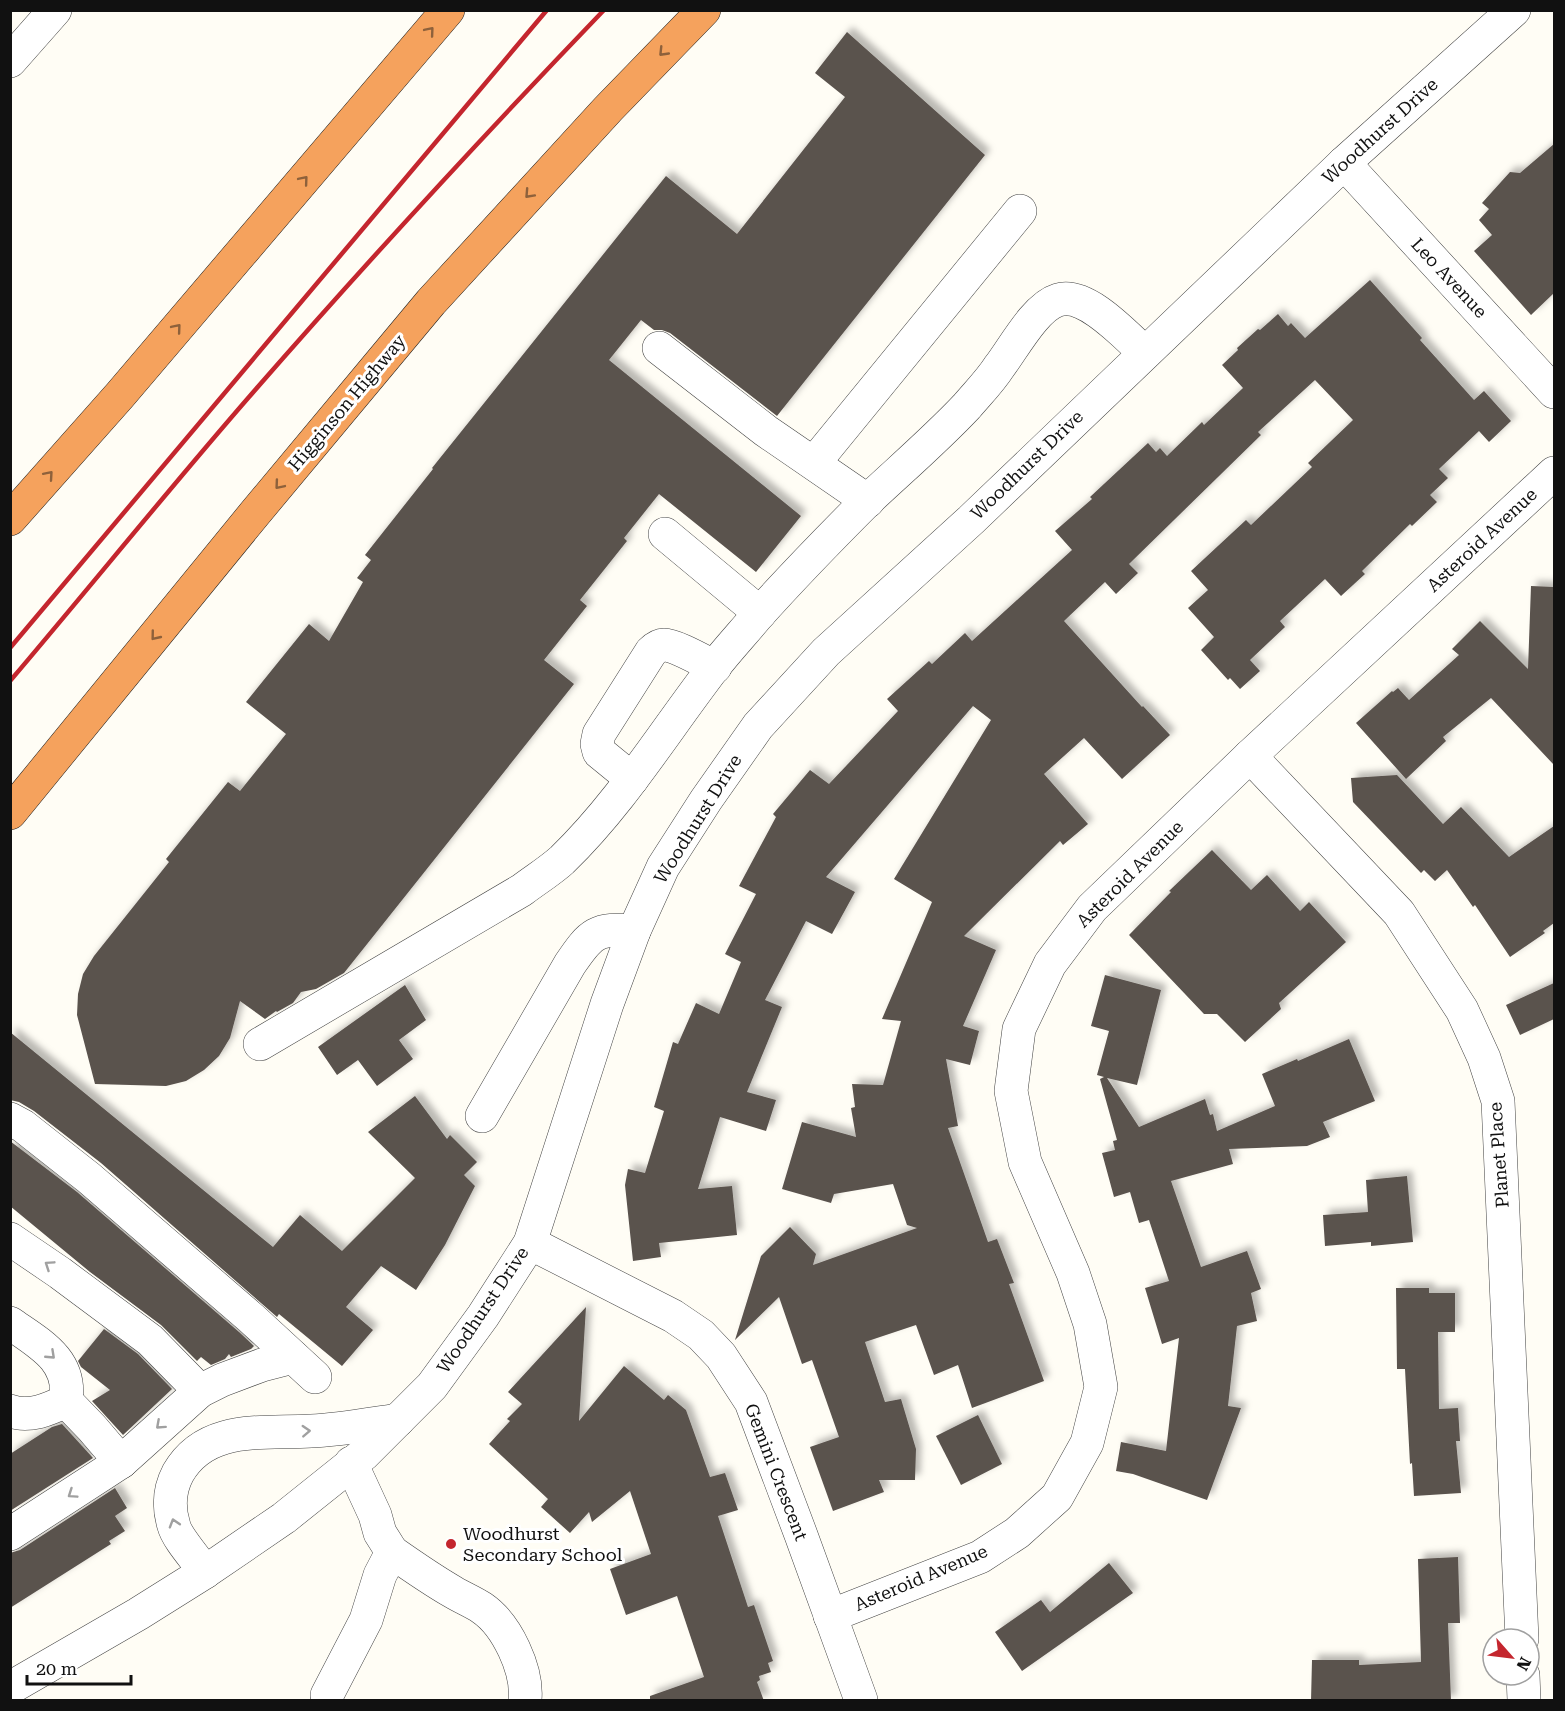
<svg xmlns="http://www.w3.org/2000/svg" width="1565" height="1711" font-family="'Roboto Serif',serif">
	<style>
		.building { fill: #5a524d; filter: url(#shadow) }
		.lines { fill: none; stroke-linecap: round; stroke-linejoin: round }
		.minor-casing { stroke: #444; stroke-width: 34 }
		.highway-casing { stroke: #222; stroke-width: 34 }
		.minor { stroke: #fff; stroke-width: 33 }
		.highway { stroke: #f5a25d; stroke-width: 33 }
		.rail { stroke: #c4262e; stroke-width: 4.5 }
		.oneway { stroke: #8e613b }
		.oneway2 { stroke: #a0a0a0 }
		.poi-dot { fill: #c4262e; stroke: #fff; stroke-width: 2 }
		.labels { text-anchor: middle; stroke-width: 6; stroke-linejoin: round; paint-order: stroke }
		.street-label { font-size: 18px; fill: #111; stroke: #fff }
		.poi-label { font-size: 18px; fill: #111; stroke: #fff; text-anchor: start }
	</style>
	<defs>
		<filter id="shadow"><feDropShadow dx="5.5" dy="-5.5" stdDeviation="3" flood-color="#0004"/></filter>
	</defs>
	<rect width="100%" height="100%" fill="#fffdf5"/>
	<g class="building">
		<path d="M 847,32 L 985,155 L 777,416 L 670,333 L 662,330 L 654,330 L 641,320 L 609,360 L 801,516 L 756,572 L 659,494 L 624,538 L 627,541 L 580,600 L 587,606 L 544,660 L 574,684 L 344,973 L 316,989 L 301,992 L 293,1003 L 277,1012 L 276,1011 L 265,1019 L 240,1001 L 230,1038 L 219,1056 L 204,1070 L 186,1081 L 166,1086 L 95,1084 L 77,1015 L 78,994 L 83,974 L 94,956 L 169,862 L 166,859 L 228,782 L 240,791 L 286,734 L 246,702 L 309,624 L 329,641 L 363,582 L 357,578 L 371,560 L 365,555 L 433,469 L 432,468 L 666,176 L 737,234 L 845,97 L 815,73 Z"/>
		<path d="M 1554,144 L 1554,293 L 1531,315 L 1474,251 L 1492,235 L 1479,220 L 1489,209 L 1482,203 L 1510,172 L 1520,173 Z"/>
		<path d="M 1370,280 L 1422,338 L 1420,340 L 1474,400 L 1484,391 L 1511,421 L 1489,442 L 1479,431 L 1439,469 L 1448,478 L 1430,495 L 1437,502 L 1412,526 L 1410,524 L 1362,571 L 1365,574 L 1341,596 L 1325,579 L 1280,621 L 1285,627 L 1250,660 L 1260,671 L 1240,689 L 1230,678 L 1228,680 L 1201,650 L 1214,637 L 1188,608 L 1208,590 L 1191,571 L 1246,520 L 1251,525 L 1312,467 L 1308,463 L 1353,420 L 1315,380 L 1258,432 L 1261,435 L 1129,564 L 1138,573 L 1116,594 L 1105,582 L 1064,621 L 1142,707 L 1143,706 L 1170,735 L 1122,779 L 1084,738 L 1044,774 L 1088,824 L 1063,845 L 1060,841 L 964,936 L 996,950 L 963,1026 L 979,1031 L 970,1065 L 946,1059 L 958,1126 L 948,1128 L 988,1242 L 997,1239 L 1014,1283 L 1009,1284 L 1044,1381 L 972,1408 L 958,1365 L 934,1375 L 916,1325 L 865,1342 L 885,1402 L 901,1399 L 916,1449 L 915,1480 L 879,1480 L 884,1492 L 833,1511 L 810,1447 L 839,1437 L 812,1360 L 802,1364 L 779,1297 L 735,1340 L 761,1256 L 790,1227 L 816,1254 L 813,1265 L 917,1228 L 907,1225 L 893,1184 L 834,1194 L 831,1203 L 782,1189 L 802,1122 L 856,1137 L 851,1108 L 855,1107 L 852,1084 L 883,1085 L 901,1021 L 882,1019 L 932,902 L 894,879 L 991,720 L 973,706 L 826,877 L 855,892 L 832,934 L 806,921 L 765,1000 L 782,1007 L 747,1092 L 776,1100 L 766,1131 L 720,1117 L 698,1189 L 732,1186 L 737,1235 L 659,1243 L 661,1257 L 633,1261 L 625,1185 L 628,1169 L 645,1173 L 664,1111 L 654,1107 L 673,1042 L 678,1044 L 696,1003 L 719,1014 L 741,962 L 725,954 L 756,894 L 739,886 L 776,817 L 773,814 L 810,770 L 829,784 L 898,711 L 887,699 L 929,661 L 932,664 L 965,633 L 972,641 L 1072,550 L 1055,531 L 1092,499 L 1090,497 L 1148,443 L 1156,452 L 1160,448 L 1167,456 L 1202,422 L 1204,425 L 1243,388 L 1222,365 L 1238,350 L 1237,348 L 1258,329 L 1260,330 L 1278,314 L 1288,326 L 1291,323 L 1305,338 Z"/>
		<path d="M 1531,586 L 1554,587 L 1554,765 L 1491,698 L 1443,737 L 1446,741 L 1406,779 L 1356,723 L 1392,691 L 1393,692 L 1398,688 L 1409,700 L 1459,655 L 1452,649 L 1480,621 L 1528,669 Z"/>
		<path d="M 1397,775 L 1443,824 L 1461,807 L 1509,857 L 1554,826 L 1554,923 L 1543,931 L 1545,933 L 1510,957 L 1475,905 L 1473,907 L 1447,870 L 1435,881 L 1424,870 L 1421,873 L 1353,802 L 1351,778 Z"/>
		<path d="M 1212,850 L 1251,890 L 1267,875 L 1300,911 L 1309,902 L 1346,942 L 1279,1003 L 1281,1009 L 1245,1042 L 1217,1014 L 1204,1014 L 1129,935 L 1171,892 L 1169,891 Z"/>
		<path d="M 1105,975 L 1161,990 L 1137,1085 L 1107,1078 L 1139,1127 L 1205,1099 L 1210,1115 L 1213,1114 L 1217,1131 L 1275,1106 L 1262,1074 L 1297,1059 L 1298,1061 L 1349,1039 L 1375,1101 L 1323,1122 L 1330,1137 L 1307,1146 L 1229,1149 L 1233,1164 L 1171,1181 L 1201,1267 L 1247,1251 L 1261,1289 L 1251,1293 L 1257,1321 L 1237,1326 L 1228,1406 L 1241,1408 L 1207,1500 L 1133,1474 L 1116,1471 L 1121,1442 L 1166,1451 L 1179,1338 L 1162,1344 L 1145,1288 L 1169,1281 L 1149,1220 L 1139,1223 L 1130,1192 L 1114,1197 L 1102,1153 L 1115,1150 L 1113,1141 L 1117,1140 L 1100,1079 L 1104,1077 L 1097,1075 L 1109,1031 L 1091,1026 Z"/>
		<path d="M 1554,983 L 1554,1019 L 1520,1035 L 1506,1005 Z"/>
		<path d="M 405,985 L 426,1020 L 399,1040 L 413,1059 L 377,1086 L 358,1060 L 337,1075 L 318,1047 Z"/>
		<path d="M 10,1032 L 273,1247 L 300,1215 L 342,1251 L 415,1178 L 368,1132 L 415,1096 L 447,1139 L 450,1135 L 477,1162 L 464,1175 L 475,1186 L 445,1245 L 416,1290 L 381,1266 L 346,1307 L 373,1330 L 342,1366 L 279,1314 L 277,1317 L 101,1163 L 34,1111 L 19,1102 L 10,1100 Z"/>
		<path d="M 10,1141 L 77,1192 L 239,1332 L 254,1346 L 251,1349 L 231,1357 L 229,1354 L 225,1359 L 211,1365 L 201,1357 L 197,1361 L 161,1325 L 90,1272 L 10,1206 Z"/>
		<path d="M 1407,1176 L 1413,1242 L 1371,1246 L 1371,1242 L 1325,1246 L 1323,1215 L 1368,1212 L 1366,1180 Z"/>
		<path d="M 1396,1288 L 1429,1288 L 1429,1293 L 1455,1293 L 1455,1332 L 1438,1332 L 1439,1409 L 1458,1408 L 1460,1441 L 1456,1441 L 1461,1493 L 1414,1496 L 1412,1463 L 1410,1464 L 1405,1369 L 1397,1369 Z"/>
		<path d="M 586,1307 L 579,1421 L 624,1366 L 664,1400 L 668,1395 L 686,1410 L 710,1477 L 725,1473 L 738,1510 L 718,1516 L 748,1607 L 754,1605 L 773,1661 L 768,1663 L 771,1672 L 759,1676 L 760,1680 L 757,1682 L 764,1701 L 650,1701 L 650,1696 L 704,1677 L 677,1596 L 626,1615 L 610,1569 L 651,1554 L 630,1491 L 592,1522 L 589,1512 L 570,1533 L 541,1507 L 548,1499 L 489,1444 L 510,1421 L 507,1419 L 522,1404 L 508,1392 Z"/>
		<path d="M 104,1329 L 138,1354 L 172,1389 L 123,1435 L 92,1401 L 110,1390 L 81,1367 L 78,1361 Z"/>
		<path d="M 978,1415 L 1002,1464 L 961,1485 L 936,1436 Z"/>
		<path d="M 62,1424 L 93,1458 L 10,1511 L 10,1454 L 52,1427 Z"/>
		<path d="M 115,1488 L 127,1508 L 115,1516 L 125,1531 L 109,1541 L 111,1544 L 10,1608 L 10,1553 L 20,1550 Z"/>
		<path d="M 1458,1557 L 1460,1623 L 1448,1623 L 1451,1701 L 1311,1701 L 1312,1660 L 1359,1660 L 1359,1665 L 1421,1662 L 1418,1559 Z"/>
		<path d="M 1109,1563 L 1133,1593 L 1022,1671 L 995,1632 L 1041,1600 L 1050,1612 Z"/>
	</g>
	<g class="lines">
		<g class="minor-casing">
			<g id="minor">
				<path d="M 10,61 L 55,10"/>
				<path d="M 1344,163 L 1554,392"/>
				<path d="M 659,348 L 766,431 L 868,501"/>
				<path d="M 814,463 L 1020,211"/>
				<path d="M 665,534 L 760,613"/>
				<path d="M 1250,756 L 1399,913 L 1462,1010 L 1484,1058 L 1498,1101 L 1522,1639"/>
				<path d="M 632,779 L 599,752 L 597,744 L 599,734 L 651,652 C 655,648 659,645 664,645 C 675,645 703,661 715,667"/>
				<path d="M 260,1044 L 522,890 C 535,880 550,871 562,860 C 621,803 664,732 714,667 C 728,649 744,632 758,615 C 793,576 831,537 868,500 C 901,469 936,439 967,406 C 978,393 990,381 999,367 C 1013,349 1035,307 1058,300 C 1086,291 1126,336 1145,353"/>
				<path d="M 482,1116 L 570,964 C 591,933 596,928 634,931"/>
				<path d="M 10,1119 L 23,1126 L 89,1178 L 251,1318 L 315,1377"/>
				<path d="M 10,1239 L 60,1273 L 150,1340 L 200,1391"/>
				<path d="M 530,1243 L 673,1316 L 701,1335 L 721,1356 L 751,1402 L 801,1535 L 861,1700"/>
				<path d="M 10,1323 C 40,1344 72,1360 66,1401"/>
				<path d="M 66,1401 L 92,1428 L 121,1462"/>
				<path d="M 10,1411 C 30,1418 49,1409 66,1401"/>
				<path d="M 10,1534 L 121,1462 L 200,1391 L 222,1380 L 262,1365 L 293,1357"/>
				<path d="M 392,1552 C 412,1566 432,1580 453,1592 C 463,1598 473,1602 482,1608 C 507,1625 528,1670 525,1700"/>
				<path d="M 205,1572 C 197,1560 177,1538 174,1526 C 168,1507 169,1490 178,1473 C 206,1424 263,1434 311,1431 C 340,1430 370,1424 398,1420"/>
				<path d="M 830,1616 L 980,1557 L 1017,1533 L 1057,1497 L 1087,1443 L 1101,1387 L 1090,1324 L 1073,1273 L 1025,1162 L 1011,1091 L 1019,1029 L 1050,964 L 1092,908 L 1250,756 L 1554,473"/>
				<path d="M 1523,1675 L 1524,1700"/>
				<path d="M 10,1688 L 138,1614 L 205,1572 L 284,1518 L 364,1454 L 432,1386 L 483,1316 L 530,1243 L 607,1004 L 634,931 L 663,867 L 706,800 L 758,726 L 826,652 L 971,520 L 1344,163 L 1514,10"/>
				<path d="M 327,1695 L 366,1620 L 380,1575 L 392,1552 L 380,1533 L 375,1515 L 351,1463"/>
			</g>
		</g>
		<g class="highway-casing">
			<g id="highway">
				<path d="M 10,519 L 120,395 L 448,10"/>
				<path d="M 10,813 L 255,513 L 431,302 L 608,109 L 704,10"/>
			</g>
		</g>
		<use href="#minor" class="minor"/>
		<use href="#highway" class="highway"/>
		<g class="rail">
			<path d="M 10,648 L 547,10"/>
			<path d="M 10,681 C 90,587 168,490 249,397 C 364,265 482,137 604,10"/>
		</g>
	</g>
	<defs><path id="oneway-chevron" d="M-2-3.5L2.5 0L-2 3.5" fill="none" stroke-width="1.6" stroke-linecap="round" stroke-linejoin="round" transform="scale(1.5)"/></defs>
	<g class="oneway">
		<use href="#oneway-chevron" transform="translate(430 31) rotate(-50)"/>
		<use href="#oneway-chevron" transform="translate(663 52) rotate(134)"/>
		<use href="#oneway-chevron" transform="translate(304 180) rotate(-50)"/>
		<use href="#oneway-chevron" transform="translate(529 194) rotate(133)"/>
		<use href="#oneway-chevron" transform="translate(177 328) rotate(-50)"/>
		<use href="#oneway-chevron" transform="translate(49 475) rotate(-49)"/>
		<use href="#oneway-chevron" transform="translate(279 485) rotate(130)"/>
		<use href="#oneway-chevron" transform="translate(155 636) rotate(129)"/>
	</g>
	<g class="oneway2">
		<use href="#oneway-chevron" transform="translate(49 1265) rotate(-146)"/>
		<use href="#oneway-chevron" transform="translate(51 1355) rotate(43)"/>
		<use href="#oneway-chevron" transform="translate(160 1425) rotate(138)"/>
		<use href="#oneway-chevron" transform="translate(306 1431) rotate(-3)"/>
		<use href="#oneway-chevron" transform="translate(72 1494) rotate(146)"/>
		<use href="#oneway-chevron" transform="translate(174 1523) rotate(-107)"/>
	</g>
	<circle class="poi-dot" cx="451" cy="1544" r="6"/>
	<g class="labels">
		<g class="street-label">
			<text transform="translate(1380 131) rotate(-42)" y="6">Woodhurst Drive</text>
			<text transform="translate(1449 278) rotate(47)" y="6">Leo Avenue</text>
			<text transform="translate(347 403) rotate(-50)" y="6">Higginson Highway</text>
			<text transform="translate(1027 465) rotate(-44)" y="6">Woodhurst Drive</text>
			<text transform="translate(1482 540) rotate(-43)" y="6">Asteroid Avenue</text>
			<text transform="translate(698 819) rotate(-58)" y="6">Woodhurst Drive</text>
			<text transform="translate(1130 874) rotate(-45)" y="6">Asteroid Avenue</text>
			<text transform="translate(1499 1155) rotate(-94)" y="6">Planet Place</text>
			<text transform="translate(483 1310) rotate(-56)" y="6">Woodhurst Drive</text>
			<text transform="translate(776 1472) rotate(69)" y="6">Gemini Crescent</text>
			<text transform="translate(921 1578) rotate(-23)" y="6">Asteroid Avenue</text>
		</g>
		<g class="poi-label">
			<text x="463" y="1540">Woodhurst<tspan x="463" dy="21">Secondary School</tspan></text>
		</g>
	</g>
	<rect width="1565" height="1711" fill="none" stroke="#111111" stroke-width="24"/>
	<g transform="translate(1511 1657) rotate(118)"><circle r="28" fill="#ffffff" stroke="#a0a0a0" stroke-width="1.5"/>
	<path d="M0-4.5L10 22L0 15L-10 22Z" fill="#c4262e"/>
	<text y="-9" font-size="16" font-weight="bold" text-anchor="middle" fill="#111111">N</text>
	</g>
	<path d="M27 1675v9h104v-9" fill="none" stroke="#111111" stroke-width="3"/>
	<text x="36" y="1675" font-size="18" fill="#111111" stroke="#ffffff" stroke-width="4.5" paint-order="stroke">20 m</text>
</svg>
